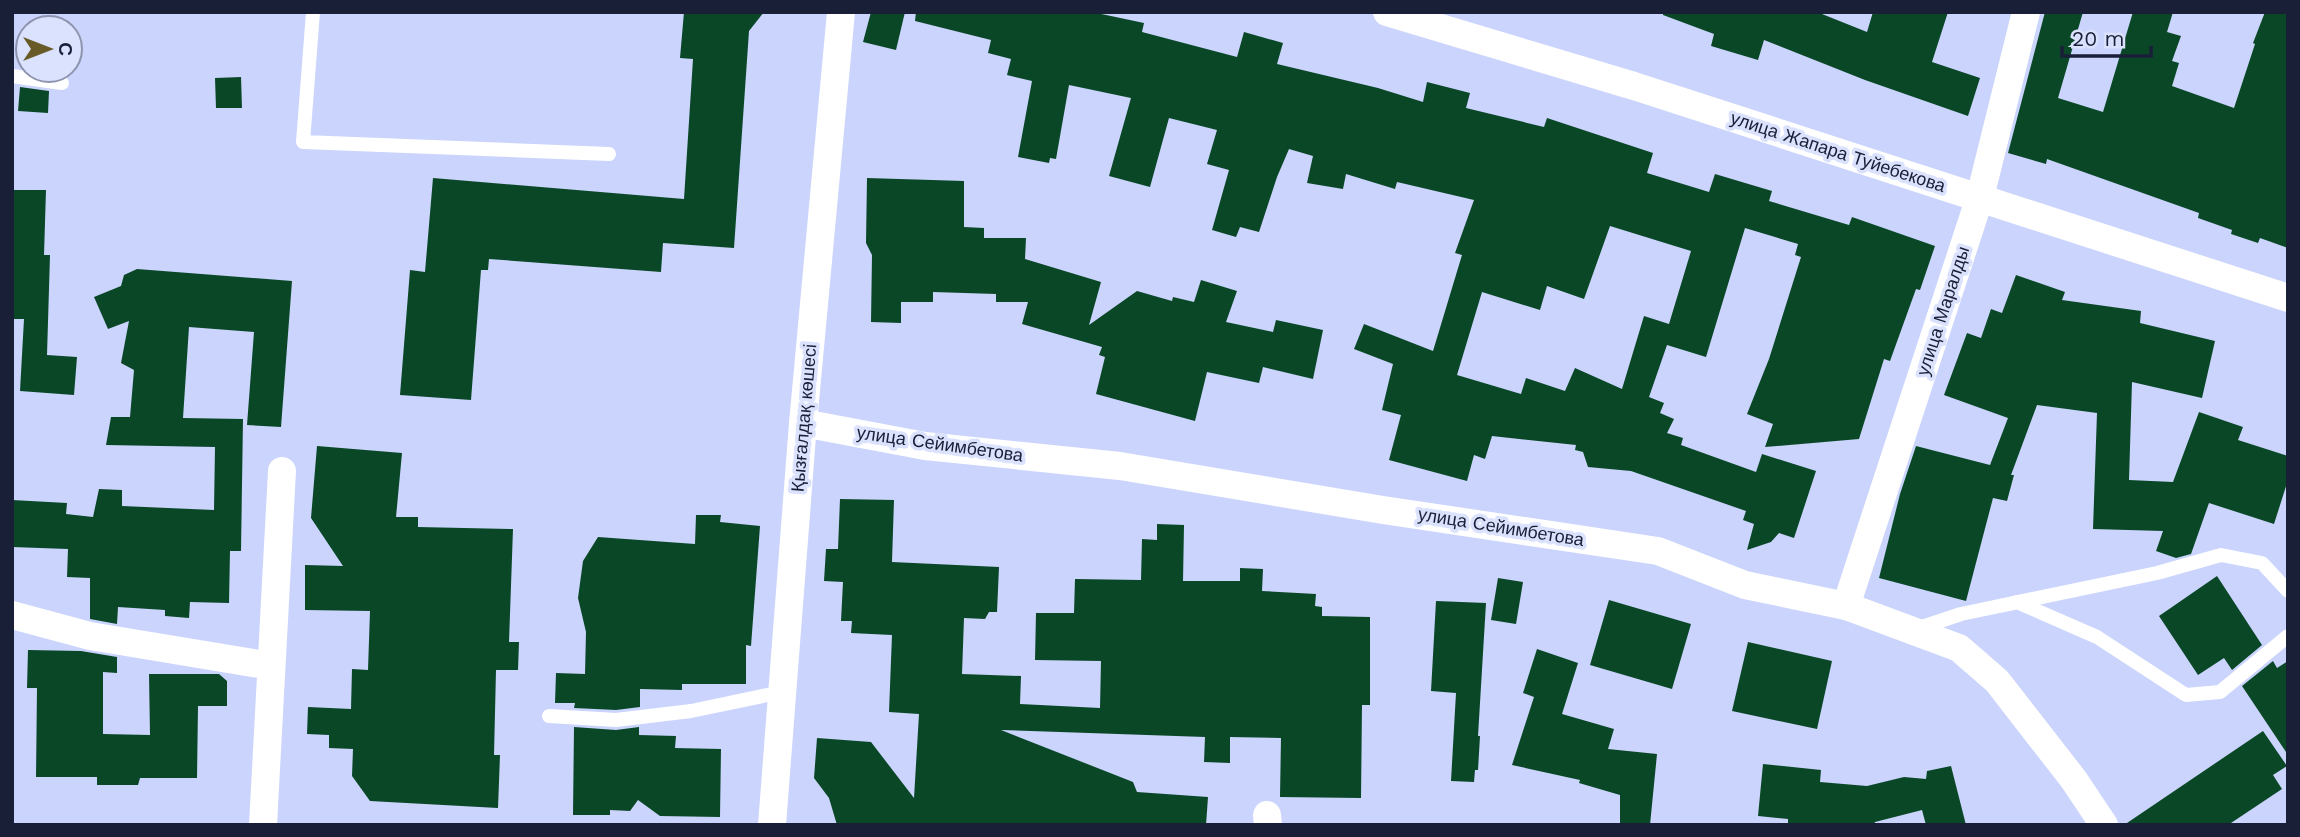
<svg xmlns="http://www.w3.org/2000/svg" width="2300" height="837" font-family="'Work Sans',sans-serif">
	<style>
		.building { fill: #0a4727; fill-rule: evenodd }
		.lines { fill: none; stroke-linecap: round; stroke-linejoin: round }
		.lane { stroke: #fff; stroke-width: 14 }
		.street { stroke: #fff; stroke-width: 28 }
		.labels { text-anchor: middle; stroke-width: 7; stroke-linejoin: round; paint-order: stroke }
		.street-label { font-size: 18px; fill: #1a1f38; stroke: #dbe2fd }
	</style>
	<rect width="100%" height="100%" fill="#cad4fc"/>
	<g class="building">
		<path d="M 684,12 L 764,12 L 749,31 L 734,248 L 663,243 L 661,272 L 489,259 L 488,270 L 481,270 L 471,400 L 400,395 L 410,270 L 425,272 L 433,178 L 684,199 L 693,59 L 680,58 Z"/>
		<path d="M 871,12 L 905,12 L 896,50 L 863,42 Z"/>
		<path d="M 916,12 L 1092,12 L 1144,23 L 1142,32 L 1237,57 L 1244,32 L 1283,43 L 1277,64 L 1378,88 L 1423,102 L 1427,82 L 1470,93 L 1466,108 L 1544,127 L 1547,118 L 1653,153 L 1647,173 L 1709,192 L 1715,174 L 1772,191 L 1769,201 L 1849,225 L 1852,217 L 1935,246 L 1920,290 L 1916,289 L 1890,361 L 1884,359 L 1859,439 L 1765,447 L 1773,424 L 1747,414 L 1769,359 L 1801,257 L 1795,255 L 1798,244 L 1745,228 L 1706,357 L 1667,345 L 1649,397 L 1664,403 L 1660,413 L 1674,419 L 1667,433 L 1683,438 L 1681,445 L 1756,472 L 1762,454 L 1816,471 L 1794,538 L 1779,533 L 1771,542 L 1747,550 L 1754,524 L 1743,520 L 1746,511 L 1631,471 L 1588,467 L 1583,452 L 1575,450 L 1576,445 L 1492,436 L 1485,459 L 1474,455 L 1467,481 L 1389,460 L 1401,415 L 1382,410 L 1393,364 L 1354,349 L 1364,324 L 1433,351 L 1462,255 L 1455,253 L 1474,200 L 1397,182 L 1395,189 L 1346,174 L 1343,189 L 1307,183 L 1313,156 L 1289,149 L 1277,177 L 1259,232 L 1240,227 L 1236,237 L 1212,230 L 1229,170 L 1207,164 L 1217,130 L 1169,118 L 1150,187 L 1109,176 L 1131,98 L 1069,85 L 1056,159 L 1050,158 L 1049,163 L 1018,157 L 1032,81 L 1007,75 L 1011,59 L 988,53 L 991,40 L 915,21 ZM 1610,226 L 1691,251 L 1669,324 L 1644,316 L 1622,389 L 1575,368 L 1565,391 L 1526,378 L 1521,394 L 1457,375 L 1482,292 L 1540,310 L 1547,286 L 1584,299 Z"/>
		<path d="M 1663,12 L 1817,12 L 1867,32 L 1873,12 L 1948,12 L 1932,62 L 1980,78 L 1968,116 L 1865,80 L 1764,40 L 1758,60 L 1711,46 L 1714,34 L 1663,15 Z"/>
		<path d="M 2045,12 L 2083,12 L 2058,98 L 2103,112 L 2133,12 L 2173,12 L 2167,32 L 2181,36 L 2172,61 L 2179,63 L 2172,86 L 2234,108 L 2255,44 L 2253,43 L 2265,12 L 2288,12 L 2288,248 L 2260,238 L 2258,243 L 2231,234 L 2232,230 L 2198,218 L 2199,213 L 2047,159 L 2046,164 L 2008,153 Z"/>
		<path d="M 241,77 L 242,108 L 216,108 L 215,78 Z"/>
		<path d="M 20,87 L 49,91 L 48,113 L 18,111 Z"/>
		<path d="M 867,178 L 964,181 L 964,227 L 984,228 L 984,238 L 1026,238 L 1025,259 L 1101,282 L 1089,325 L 1137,291 L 1172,301 L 1173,297 L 1194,302 L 1201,280 L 1237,291 L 1226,322 L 1273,332 L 1276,320 L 1323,330 L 1313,379 L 1263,367 L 1259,383 L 1207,372 L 1195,421 L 1096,394 L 1105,357 L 1099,355 L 1102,347 L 1022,324 L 1028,302 L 996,302 L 996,294 L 933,292 L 933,302 L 901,302 L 901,323 L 871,322 L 872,255 L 866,243 Z"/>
		<path d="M 13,190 L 46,190 L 44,255 L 50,255 L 47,355 L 77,357 L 74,395 L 20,391 L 24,319 L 12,319 Z"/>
		<path d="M 137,269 L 292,281 L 281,427 L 247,425 L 254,332 L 189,327 L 183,418 L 243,419 L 241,551 L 230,551 L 229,603 L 190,602 L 189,618 L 165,616 L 165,610 L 118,607 L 117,624 L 90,619 L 90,578 L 67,577 L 68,549 L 12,547 L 12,500 L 67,503 L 66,514 L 93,517 L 99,489 L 122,490 L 122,506 L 214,510 L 215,447 L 106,445 L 111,417 L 130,417 L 134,370 L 121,363 L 129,321 L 108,329 L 94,297 L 121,286 L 124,275 Z"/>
		<path d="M 2016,275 L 2065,292 L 2062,300 L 2141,311 L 2140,323 L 2215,341 L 2202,398 L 2132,382 L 2129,480 L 2173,482 L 2199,412 L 2243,427 L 2238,440 L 2288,456 L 2288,480 L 2274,524 L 2209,503 L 2191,554 L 2176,558 L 2156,551 L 2163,531 L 2093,529 L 2097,413 L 2037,405 L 2011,475 L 2014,475 L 2007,501 L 1993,498 L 1966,601 L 1879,578 L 1900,494 L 1916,446 L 1990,465 L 2008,418 L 1944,395 L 1967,333 L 1981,338 L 1991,309 L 2002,313 Z"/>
		<path d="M 317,446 L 402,453 L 396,517 L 418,517 L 418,527 L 513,529 L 509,642 L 519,642 L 518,670 L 496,670 L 494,755 L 500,755 L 498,808 L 370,801 L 352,776 L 353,749 L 329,748 L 329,735 L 307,734 L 308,707 L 351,709 L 352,669 L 368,670 L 370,611 L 305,610 L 305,565 L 343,566 L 311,518 Z"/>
		<path d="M 840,499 L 894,500 L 892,562 L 999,567 L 997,612 L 989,612 L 985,619 L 964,618 L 962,674 L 1021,676 L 1020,704 L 1100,708 L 1101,661 L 1035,660 L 1036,613 L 1074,613 L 1075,579 L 1141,580 L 1142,539 L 1157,540 L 1157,524 L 1184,525 L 1183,581 L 1240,581 L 1240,568 L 1263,569 L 1262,591 L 1316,594 L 1315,606 L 1322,607 L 1322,616 L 1370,617 L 1370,705 L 1362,705 L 1361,798 L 1280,797 L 1281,738 L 1230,737 L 1230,763 L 1204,762 L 1205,737 L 1001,730 L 1133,782 L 1137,792 L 1208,797 L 1206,825 L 837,825 L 829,798 L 814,778 L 817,738 L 871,742 L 914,798 L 919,714 L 889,712 L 892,635 L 851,633 L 852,621 L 841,621 L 843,582 L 824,581 L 826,549 L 838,549 Z"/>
		<path d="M 696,515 L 721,515 L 720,522 L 760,526 L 751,646 L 746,645 L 746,684 L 682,684 L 682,690 L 640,689 L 640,707 L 616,710 L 574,708 L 575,703 L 555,703 L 556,673 L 585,674 L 586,632 L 578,598 L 583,561 L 598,537 L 695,544 Z"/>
		<path d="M 2217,576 L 2262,645 L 2232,670 L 2224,658 L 2198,675 L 2159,616 Z"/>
		<path d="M 1498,578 L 1523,582 L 1516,624 L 1491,620 Z"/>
		<path d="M 1609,600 L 1691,624 L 1672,689 L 1590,665 Z"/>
		<path d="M 1436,601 L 1486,603 L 1478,736 L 1480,736 L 1478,770 L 1475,770 L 1474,782 L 1451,781 L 1456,693 L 1431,691 Z"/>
		<path d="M 1748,642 L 1832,661 L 1817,729 L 1732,711 Z"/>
		<path d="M 1537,649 L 1578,663 L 1562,714 L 1614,729 L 1608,749 L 1657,754 L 1650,825 L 1620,825 L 1620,795 L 1579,783 L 1580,780 L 1512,765 L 1534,697 L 1523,693 Z"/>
		<path d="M 28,650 L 81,651 L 117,657 L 117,673 L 103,672 L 103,734 L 150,735 L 149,674 L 219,674 L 227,681 L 227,706 L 198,706 L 197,778 L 140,778 L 138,785 L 97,785 L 97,777 L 36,777 L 37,688 L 27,688 Z"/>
		<path d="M 2273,661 L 2277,668 L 2288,661 L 2288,755 L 2242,686 Z"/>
		<path d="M 574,727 L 616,730 L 639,727 L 639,735 L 676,736 L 675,748 L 721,749 L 720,817 L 660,816 L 638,800 L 630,811 L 610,810 L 610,815 L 573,815 Z"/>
		<path d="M 2263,731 L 2287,766 L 2273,775 L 2282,789 L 2228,825 L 2124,825 Z"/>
		<path d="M 1763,764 L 1821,770 L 1820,782 L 1867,786 L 1904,777 L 1926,779 L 1927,771 L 1951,766 L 1966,825 L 1926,825 L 1922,810 L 1875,822 L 1874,825 L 1788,825 L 1788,819 L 1758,816 Z"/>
	</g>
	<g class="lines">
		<g class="lane">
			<path d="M 313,12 L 303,142 L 609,154"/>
			<path d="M 12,76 L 62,83"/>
			<path d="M 2017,602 L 2097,637 L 2186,695 L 2220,692 L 2288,636"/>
			<path d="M 1916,629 L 1961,614 L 2157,573 L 2221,555 L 2262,563 L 2288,591"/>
			<path d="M 549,716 L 616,720 L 691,711 L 782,692"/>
		</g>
		<g class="street">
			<path d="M 1387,12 L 1634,86 L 2288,298"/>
			<path d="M 803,423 L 925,446 L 1120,466 L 1383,510 L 1658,551 L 1745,585 L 1846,606 L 1959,648 L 1997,681 L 2074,780 L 2104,825"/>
			<path d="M 1846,606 L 1980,197 L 2026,12"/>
			<path d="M 12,615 L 90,636 L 271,666"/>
			<path d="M 1267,815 L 1268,825"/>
			<path d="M 263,825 L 282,471"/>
			<path d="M 772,825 L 803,423 L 841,12"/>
		</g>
	</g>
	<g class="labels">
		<g class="street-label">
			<text transform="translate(1838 152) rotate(18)" y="6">улица Жапара Туйебекова</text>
			<text transform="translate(1943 311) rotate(-72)" y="6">улица Маралды</text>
			<text transform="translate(804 418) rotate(-85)" y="6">Қызғалдақ көшесі</text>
			<text transform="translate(940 444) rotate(8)" y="6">улица Сейимбетова</text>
			<text transform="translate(1501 527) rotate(9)" y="6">улица Сейимбетова</text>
		</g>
	</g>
	<rect width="2300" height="837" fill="none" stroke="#1a1f38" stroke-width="28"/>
	<g transform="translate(49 49) rotate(90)"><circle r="33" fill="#dbe2fd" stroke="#8e94ae" stroke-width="2"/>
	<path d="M0-5L12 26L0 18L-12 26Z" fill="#695b28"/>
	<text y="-10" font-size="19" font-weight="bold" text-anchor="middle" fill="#1a1f38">С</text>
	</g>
	<path d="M2062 46v10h89v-10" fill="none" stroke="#1a1f38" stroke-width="3.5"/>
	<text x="2072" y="46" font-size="21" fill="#1a1f38" stroke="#dbe2fd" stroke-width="5" paint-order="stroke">20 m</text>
</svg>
